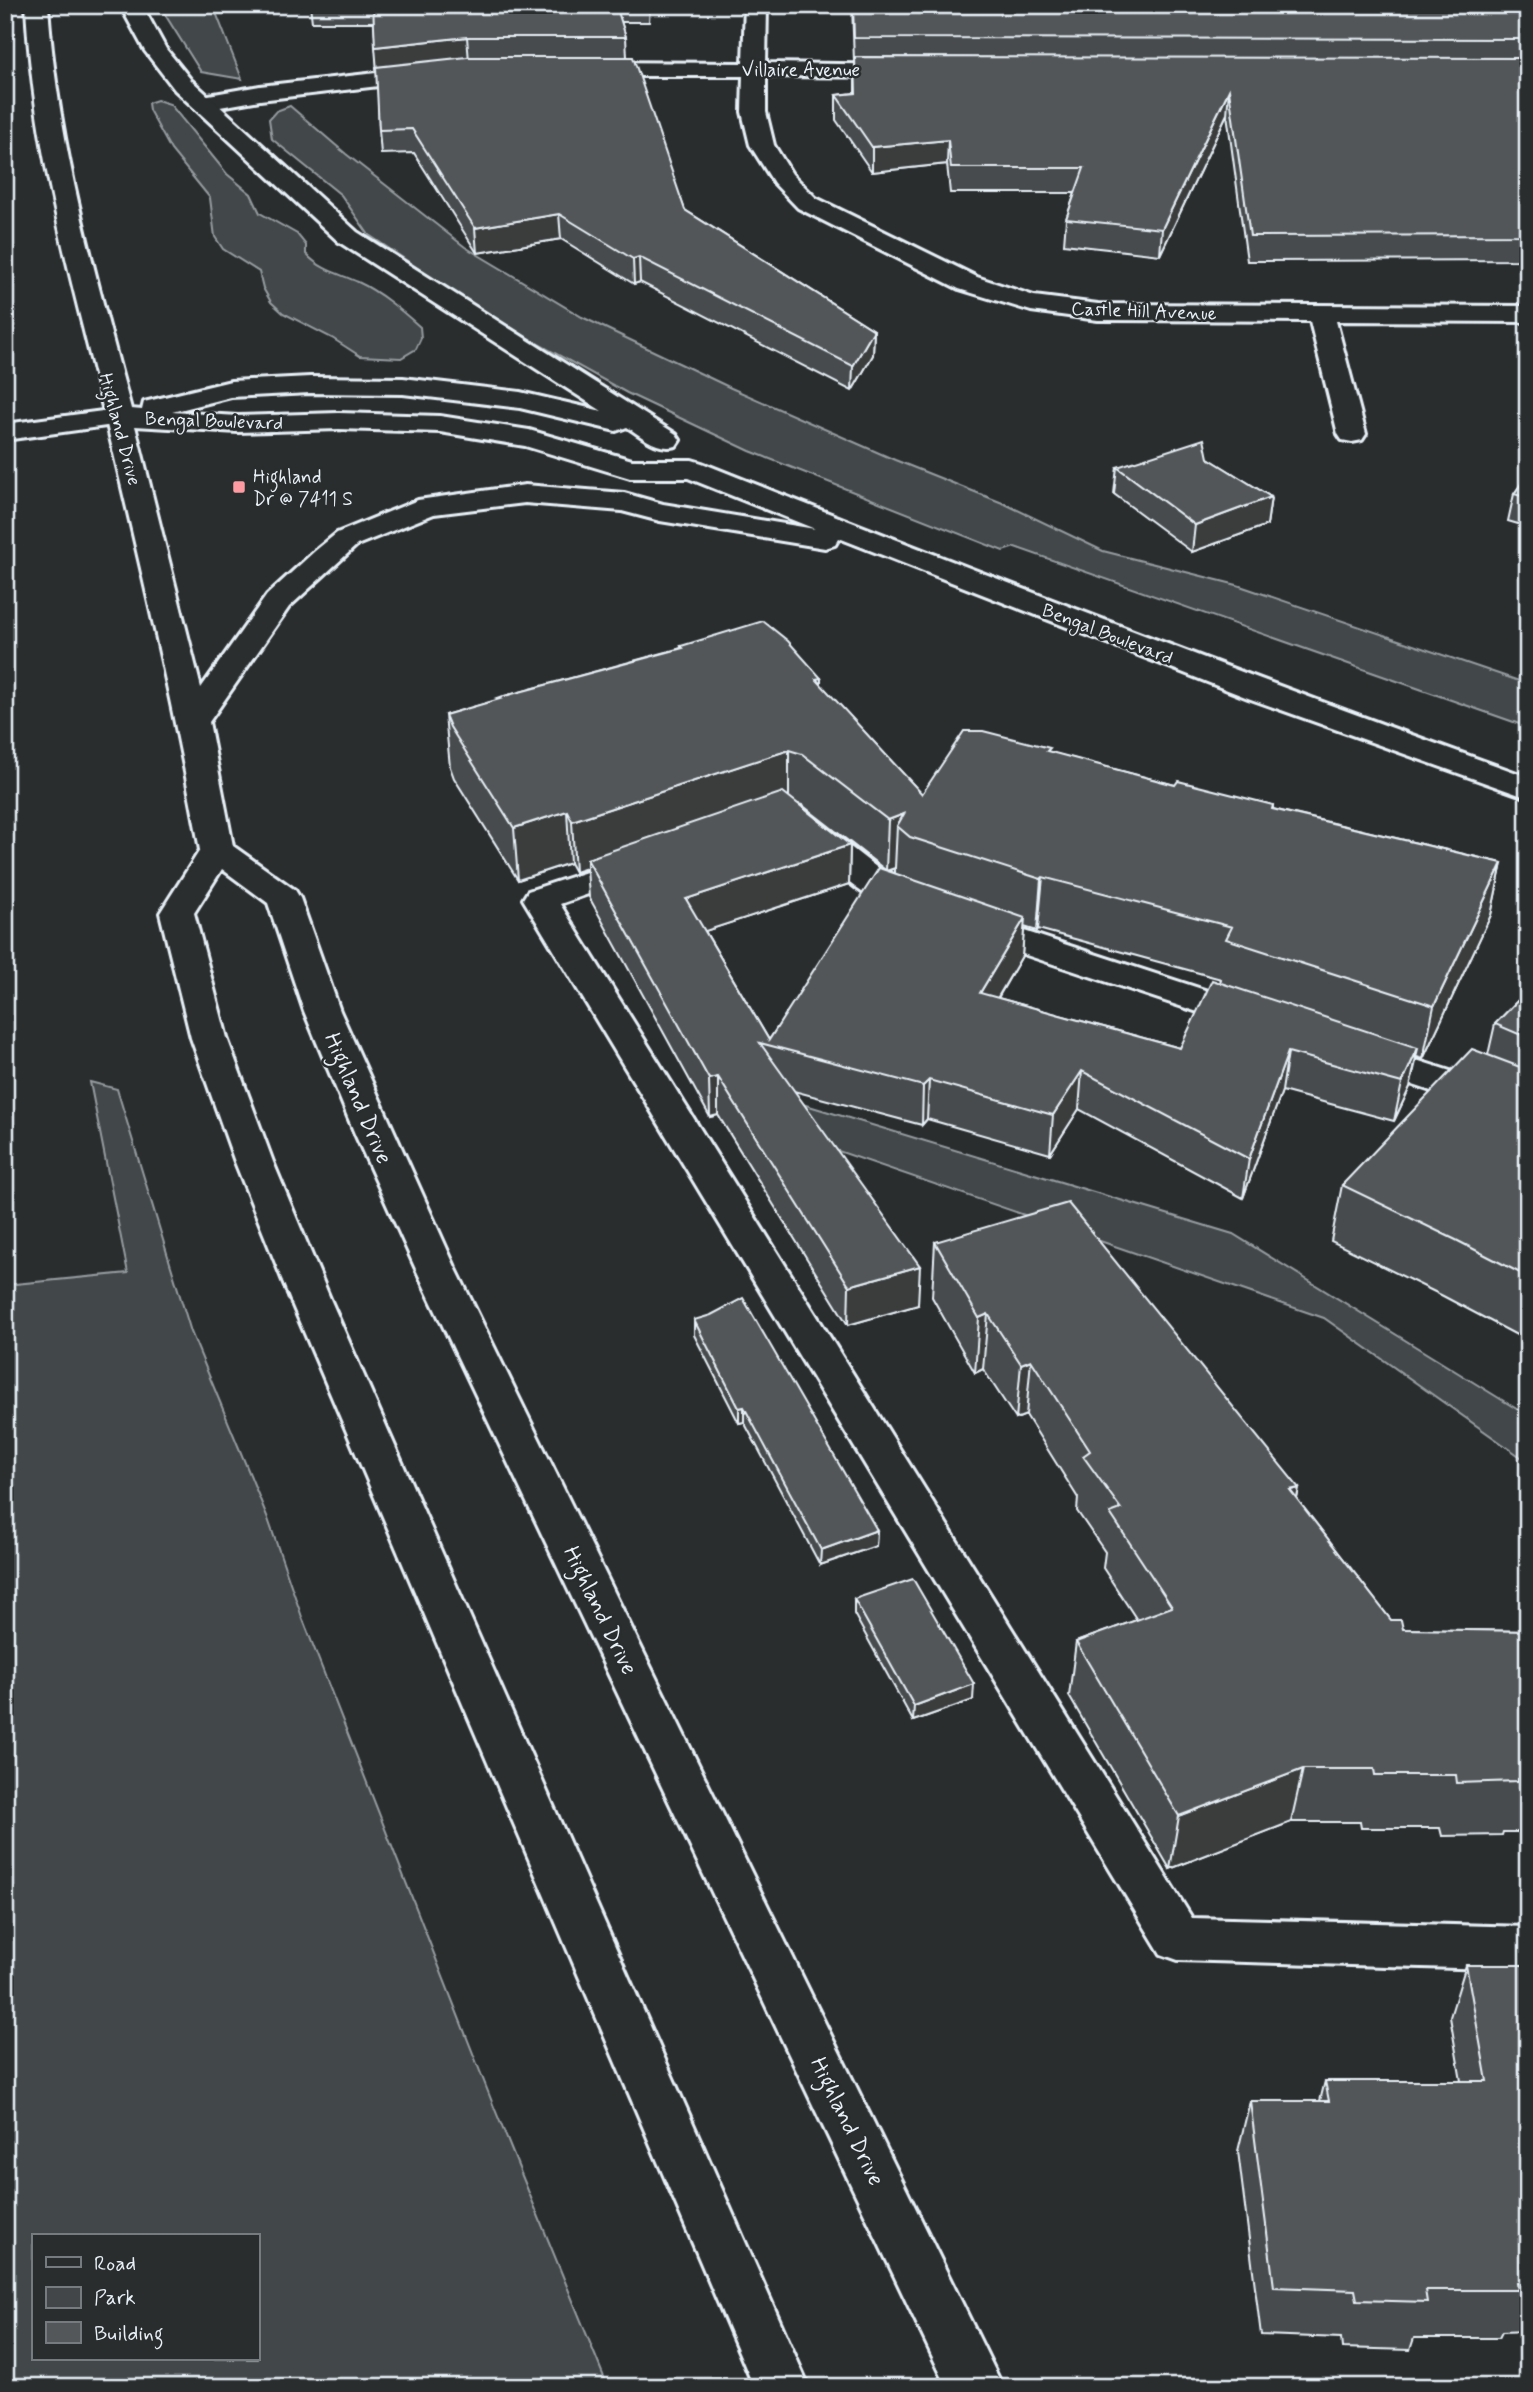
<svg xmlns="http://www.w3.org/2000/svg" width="1533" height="2392" font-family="Mynerve,sans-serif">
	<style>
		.green { fill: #424648; stroke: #959ca0; stroke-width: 2; fill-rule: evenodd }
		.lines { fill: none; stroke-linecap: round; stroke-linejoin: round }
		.minor-casing { stroke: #e8f1f8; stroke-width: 6 }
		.major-casing { stroke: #e8f1f8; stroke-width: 6 }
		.minor { fill: #2a2d2e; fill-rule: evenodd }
		.major { fill: #2a2d2e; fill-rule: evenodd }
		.wall { fill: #474b4d; stroke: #e8f1f8; stroke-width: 2; fill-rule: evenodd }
		.shaded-wall { fill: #3a3d3e; stroke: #e8f1f8; stroke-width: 2 }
		.building { fill: #535759; stroke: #e8f1f8; stroke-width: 2 }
		.poi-dot { fill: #ff9aa2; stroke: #2a2d2e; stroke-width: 2.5 }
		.labels { text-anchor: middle; stroke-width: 5; stroke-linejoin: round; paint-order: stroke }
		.far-street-label { font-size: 19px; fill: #e8f1f8; stroke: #2a2d2e }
		.far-poi-label { font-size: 19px; fill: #e8f1f8; stroke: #2a2d2e; text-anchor: start }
		.street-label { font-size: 23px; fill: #e8f1f8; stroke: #2a2d2e }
	</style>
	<rect width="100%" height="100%" fill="#2a2d2e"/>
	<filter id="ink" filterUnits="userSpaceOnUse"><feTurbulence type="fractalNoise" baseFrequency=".0143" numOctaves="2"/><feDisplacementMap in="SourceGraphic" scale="14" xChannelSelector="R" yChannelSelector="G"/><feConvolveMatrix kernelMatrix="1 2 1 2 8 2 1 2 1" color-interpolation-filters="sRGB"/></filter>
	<g filter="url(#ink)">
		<g class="green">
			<path d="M 159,5 L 213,5 L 242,79 L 201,72 Z"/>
			<path d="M 157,100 L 170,104 L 227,174 L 251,194 L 260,213 L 297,234 L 306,245 L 306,254 C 322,271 338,273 358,282 C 380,292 402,311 420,327 L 421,338 L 416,349 L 401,358 L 360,356 L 332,338 L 283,313 L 271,302 L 263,288 L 259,272 L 223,249 L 215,237 L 210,198 L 171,150 L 149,110 L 148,103 Z"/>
			<path d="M 290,106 L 346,154 L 465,247 L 582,317 L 731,388 L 895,460 L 1005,504 L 1103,551 L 1237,585 L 1528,684 L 1528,727 L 1015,547 L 1003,551 L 750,451 L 627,393 L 533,341 L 453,292 L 369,235 L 341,195 L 272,139 L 269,119 L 276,111 Z"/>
			<path d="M 90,1082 L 117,1089 L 191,1332 L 267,1516 L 302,1617 L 494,2107 L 608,2387 L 5,2387 L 5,1285 L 128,1273 ZM 257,2236 L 257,2359 L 33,2359 L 33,2236 Z"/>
			<path d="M 799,1103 L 1233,1234 L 1528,1416 L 1528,1462 L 1324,1318 L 812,1142 Z"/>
		</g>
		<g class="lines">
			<g class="minor-casing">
				<g id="minor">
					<path d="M 745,5 L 767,5 L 766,63 L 913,65 L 917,70 L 913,75 L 905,77 L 766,76 L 766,112 L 774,145 L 792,174 L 816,198 L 977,277 L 1034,296 L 1098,304 L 1528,306 L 1528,322 L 1336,321 L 1366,434 L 1362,440 L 1352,442 L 1342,440 L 1338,434 L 1310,321 L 1098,320 L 1031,311 L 959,289 L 798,208 L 774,183 L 750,145 L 742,112 L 743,76 L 584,76 L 576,74 L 572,69 L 576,64 L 584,62 L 743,63 Z"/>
					<path d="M 430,67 L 438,69 L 442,74 L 438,79 L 260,100 L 203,110 L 195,108 L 191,103 L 195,98 L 203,96 L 260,86 Z"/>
					<path d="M 118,409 L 128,411 L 132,417 L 128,423 L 5,440 L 5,424 Z"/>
					<path d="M 810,822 L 822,825 L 907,891 L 926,898 L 931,906 L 926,914 C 886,924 829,864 798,839 L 793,832 L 798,825 Z"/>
					<path d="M 639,855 L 651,858 L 656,865 L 651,872 L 560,904 L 1192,1918 L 1528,1927 L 1528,1970 L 1178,1960 L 1161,1954 L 523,899 L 528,891 Z"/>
					<path d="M 975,915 L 1266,1010 L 1271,1018 L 1266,1026 L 1253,1030 L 1240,1026 L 963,934 L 958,926 L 963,918 Z"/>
					<path d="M 1363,1043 L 1469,1077 L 1528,1103 L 1528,1131 L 1443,1095 L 1350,1064 L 1345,1055 L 1350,1046 Z"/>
				</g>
			</g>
			<g class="major-casing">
				<path id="major" d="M 26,5 L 48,5 C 57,144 96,276 131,409 L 142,410 L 144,402 L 231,381 L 310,377 L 403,378 L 520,392 L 602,411 L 339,242 L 175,90 L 145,51 L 120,5 L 142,5 L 166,49 L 191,80 L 357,232 L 676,434 L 680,440 L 676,446 C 657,451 643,437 627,427 L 616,431 L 520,408 L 403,394 L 310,393 L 231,397 L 172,412 L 238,416 L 339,413 L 440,416 L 529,430 L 632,460 L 692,460 L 702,463 C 976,572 1250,677 1528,777 L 1528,798 L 1248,698 L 839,538 L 835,545 L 825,548 L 660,521 L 622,511 L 525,503 L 434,514 L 357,545 L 289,607 L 209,722 L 233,846 L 295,890 L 300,898 L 340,1011 L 455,1267 L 1003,2387 L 947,2387 L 415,1267 L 355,1134 L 304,1011 L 268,903 L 222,869 L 194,913 L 227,1038 L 273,1162 L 331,1301 L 809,2387 L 754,2387 L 291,1301 L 235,1162 L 191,1038 L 160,913 L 200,850 C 172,697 136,545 100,395 C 68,266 32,139 26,5 ZM 135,426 L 238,432 L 339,429 L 440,432 L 525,446 L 630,478 L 688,478 L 815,529 L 663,504 L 624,493 L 525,485 L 418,500 L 337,533 L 315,551 L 267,595 L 201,688 Z"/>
			</g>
			<use href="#minor" class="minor"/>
			<use href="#major" class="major"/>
		</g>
		<g class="wall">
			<path d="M 310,5 L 650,5 L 649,22 L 621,22 L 626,37 L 627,57 L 685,210 L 874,330 L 873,355 L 852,391 L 640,282 L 634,284 L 561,239 L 477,253 L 414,153 L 381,154 L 379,130 L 377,67 L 374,22 L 312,22 Z"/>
			<path d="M 852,5 L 1528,5 L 1528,260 L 1247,261 L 1227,114 L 1160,255 L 1064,244 L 1066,219 L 1075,193 L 950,193 L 947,164 L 872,172 L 836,120 L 836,95 L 855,93 L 855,61 L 854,61 Z"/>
			<path d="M 1208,458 L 1271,497 L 1267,525 L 1192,552 L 1114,494 L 1117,467 Z"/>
			<path d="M 1528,474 L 1528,527 L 1508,521 L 1514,494 Z"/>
			<path d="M 681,646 L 821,678 L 821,685 L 922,794 L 1049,752 L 1175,785 L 1273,805 L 1273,809 L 1502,863 L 1491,915 L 1423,1059 L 1417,1057 L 1410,1087 L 1394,1121 L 1282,1091 L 1243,1198 L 1079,1109 L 1050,1154 L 927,1119 L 922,1125 L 794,1091 L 918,1305 L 848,1325 L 718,1115 L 710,1117 L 589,897 L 587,868 L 575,872 L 570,863 L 518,880 L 454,778 L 450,767 L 445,715 L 498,700 L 497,698 L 681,648 ZM 798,804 L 802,805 L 884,869 L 769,1040 L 705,931 L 849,884 L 850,845 ZM 895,868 L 895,873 L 888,871 ZM 1024,927 L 1037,931 L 1038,929 L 1221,979 L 1220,983 L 1180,1048 L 998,998 L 1022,956 Z"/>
			<path d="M 1528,990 L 1528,1341 L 1443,1296 L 1331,1241 L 1342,1185 L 1488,1055 L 1495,1024 Z"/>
			<path d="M 935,1242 L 1299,1488 L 1297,1499 L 1391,1620 L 1403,1629 L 1528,1631 L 1528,1832 L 1503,1832 L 1502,1835 L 1442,1836 L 1440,1828 L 1361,1828 L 1360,1822 L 1291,1822 L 1170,1869 L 1069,1696 L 1076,1642 L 1137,1620 L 1103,1568 L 1105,1552 L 1077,1511 L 1078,1498 L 1026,1415 L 1016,1419 L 983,1369 L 975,1373 L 932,1297 Z"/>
			<path d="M 694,1320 L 877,1530 L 876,1546 L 820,1565 L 744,1422 L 739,1423 L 694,1335 Z"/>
			<path d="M 854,1599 L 973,1700 L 913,1721 L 854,1614 Z"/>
			<path d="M 1466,1965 L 1528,1965 L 1528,2331 L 1502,2332 L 1499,2338 L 1414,2338 L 1410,2350 L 1342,2348 L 1341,2338 L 1261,2335 L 1238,2151 L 1250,2101 L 1320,2101 L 1325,2081 L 1461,2081 L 1450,2017 Z"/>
		</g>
		<g class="shaded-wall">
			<path d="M 467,37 L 469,61 L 377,71 L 375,47 Z"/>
			<path d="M 1229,90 L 1227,114 L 1160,255 L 1162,229 Z"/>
			<path d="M 948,140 L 947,164 L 872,172 L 872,147 Z"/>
			<path d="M 559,214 L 561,239 L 477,253 L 475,228 Z"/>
			<path d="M 639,257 L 640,282 L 634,284 L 633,259 Z"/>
			<path d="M 874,330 L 873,355 L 852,391 L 853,366 Z"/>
			<path d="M 1271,497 L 1267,525 L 1192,552 L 1195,525 Z"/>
			<path d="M 789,750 L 789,801 L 587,859 L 587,868 L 575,872 L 572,821 Z"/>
			<path d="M 567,811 L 570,863 L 518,880 L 514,828 Z"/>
			<path d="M 904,814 L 897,826 L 895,868 L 886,871 L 888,820 Z"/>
			<path d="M 850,845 L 849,884 L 687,937 L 686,899 Z"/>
			<path d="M 1502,863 L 1491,915 L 1423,1059 L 1434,1006 Z"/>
			<path d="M 1043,877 L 1038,929 L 1037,931 L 1041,879 Z"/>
			<path d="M 1025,918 L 1022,956 L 978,1031 L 980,993 Z"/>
			<path d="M 1418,1048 L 1410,1087 L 1394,1121 L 1402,1083 Z"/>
			<path d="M 1288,1052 L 1282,1091 L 1243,1198 L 1249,1159 Z"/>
			<path d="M 1082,1071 L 1079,1109 L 1050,1154 L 1053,1115 Z"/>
			<path d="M 718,1077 L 718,1115 L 710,1117 L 709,1079 Z"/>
			<path d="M 929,1080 L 927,1119 L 922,1125 L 923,1086 Z"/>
			<path d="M 920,1266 L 918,1305 L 848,1325 L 849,1286 Z"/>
			<path d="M 988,1314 L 983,1369 L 975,1373 L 979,1318 Z"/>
			<path d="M 1031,1360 L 1026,1415 L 1016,1419 L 1021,1364 Z"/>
			<path d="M 744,1407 L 744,1422 L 739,1423 L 739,1408 Z"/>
			<path d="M 1299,1488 L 1288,1543 L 1290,1490 Z"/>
			<path d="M 877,1530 L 876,1546 L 820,1565 L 821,1550 Z"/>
			<path d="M 974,1684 L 973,1700 L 913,1721 L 914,1706 Z"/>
			<path d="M 1303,1769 L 1291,1822 L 1170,1869 L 1179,1816 Z"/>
		</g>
		<g class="building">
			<path d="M 373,5 L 616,5 L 626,37 L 467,37 L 375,47 Z"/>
			<path d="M 853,5 L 1528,5 L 1528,39 L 854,38 Z"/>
			<path d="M 467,57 L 633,57 L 685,210 L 874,330 L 853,366 L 639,257 L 633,259 L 559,214 L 475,228 L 412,129 L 379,130 L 376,67 Z"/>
			<path d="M 855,57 L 1528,58 L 1528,235 L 1250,236 L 1229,90 L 1162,229 L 1066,219 L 1084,168 L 951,168 L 948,140 L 872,147 L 836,95 L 856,93 Z"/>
			<path d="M 1204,439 L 1208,458 L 1271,497 L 1195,525 L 1117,467 Z"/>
			<path d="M 1528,474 L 1528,498 L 1514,494 Z"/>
			<path d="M 763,621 L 788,641 L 821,678 L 816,679 L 922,794 L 964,731 L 983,731 L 1050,748 L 1047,751 L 1175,785 L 1178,781 L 1273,805 L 1272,809 L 1502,863 L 1434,1006 L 1226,939 L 1232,927 L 1043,877 L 1041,879 L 910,837 L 897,826 L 904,814 L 888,820 L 802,754 L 789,750 L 572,821 L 567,811 L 514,828 L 450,727 L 445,715 L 500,699 L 497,698 L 683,648 L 681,646 Z"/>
			<path d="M 783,792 L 850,845 L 686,899 L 769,1040 L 879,868 L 1025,918 L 980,993 L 1180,1048 L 1212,980 L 1418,1048 L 1402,1083 L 1288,1052 L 1249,1159 L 1082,1071 L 1053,1115 L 929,1080 L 923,1086 L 760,1043 L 920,1266 L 849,1286 L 718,1077 L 709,1079 L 587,859 Z"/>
			<path d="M 1528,990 L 1528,1038 L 1495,1024 Z"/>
			<path d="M 1472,1049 L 1528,1070 L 1528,1277 L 1456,1240 L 1342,1185 Z"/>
			<path d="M 1068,1203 L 1299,1488 L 1290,1490 L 1391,1620 L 1401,1620 L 1403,1629 L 1528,1631 L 1528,1779 L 1518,1779 L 1518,1781 L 1457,1783 L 1456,1775 L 1375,1775 L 1374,1769 L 1303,1769 L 1179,1816 L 1076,1642 L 1172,1607 L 1110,1513 L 1121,1509 L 1083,1456 L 1090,1451 L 1031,1360 L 1021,1364 L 988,1314 L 979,1318 L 935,1242 Z"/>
			<path d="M 743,1298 L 877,1530 L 821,1550 L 744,1407 L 739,1408 L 694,1320 L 711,1315 Z"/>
			<path d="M 913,1579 L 974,1684 L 914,1706 L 854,1599 Z"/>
			<path d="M 1466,1965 L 1528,1965 L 1528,2283 L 1517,2283 L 1518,2290 L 1425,2290 L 1427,2302 L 1357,2300 L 1355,2290 L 1274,2287 L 1250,2101 L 1329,2101 L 1325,2081 L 1487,2081 Z"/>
		</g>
	</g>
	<rect class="poi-dot" x="232" y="480" width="14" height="14" rx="3.5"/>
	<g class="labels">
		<g class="far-street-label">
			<text x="801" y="76">Villaire Avenue</text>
			<text transform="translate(1144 310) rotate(2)" y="7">Castle Hill Avenue</text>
			<text transform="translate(214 420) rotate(2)" y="7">Bengal Boulevard</text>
			<text transform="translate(121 429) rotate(75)" y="7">Highland Drive</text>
			<text transform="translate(1108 633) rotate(21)" y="7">Bengal Boulevard</text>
		</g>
		<g class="far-poi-label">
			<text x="253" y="483">Highland<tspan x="253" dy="22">Dr @ 7411 S</tspan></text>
		</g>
		<g class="street-label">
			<text transform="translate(359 1098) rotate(67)" y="8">Highland Drive</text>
			<text transform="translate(601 1610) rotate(64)" y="8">Highland Drive</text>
			<text transform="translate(848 2121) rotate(64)" y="8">Highland Drive</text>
		</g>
	</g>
	<rect width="1533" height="2392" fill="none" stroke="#2a2d2e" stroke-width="28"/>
	<rect x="14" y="14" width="1505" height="2364" fill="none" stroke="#e8f1f8" stroke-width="2.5" filter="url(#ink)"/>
	<rect x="32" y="2234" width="228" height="126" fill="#2a2d2e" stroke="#767b7f" stroke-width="2"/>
	<rect x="46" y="2257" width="35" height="10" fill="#2a2d2e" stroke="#767b7f" stroke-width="2"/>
	<text x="94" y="2270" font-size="21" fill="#e8f1f8">Road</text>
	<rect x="46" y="2287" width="35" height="21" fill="#424648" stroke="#767b7f" stroke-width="2"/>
	<text x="94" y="2304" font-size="21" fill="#e8f1f8">Park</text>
	<rect x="46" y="2322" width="35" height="21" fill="#535759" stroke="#767b7f" stroke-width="2"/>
	<text x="94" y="2340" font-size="21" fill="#e8f1f8">Building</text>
</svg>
